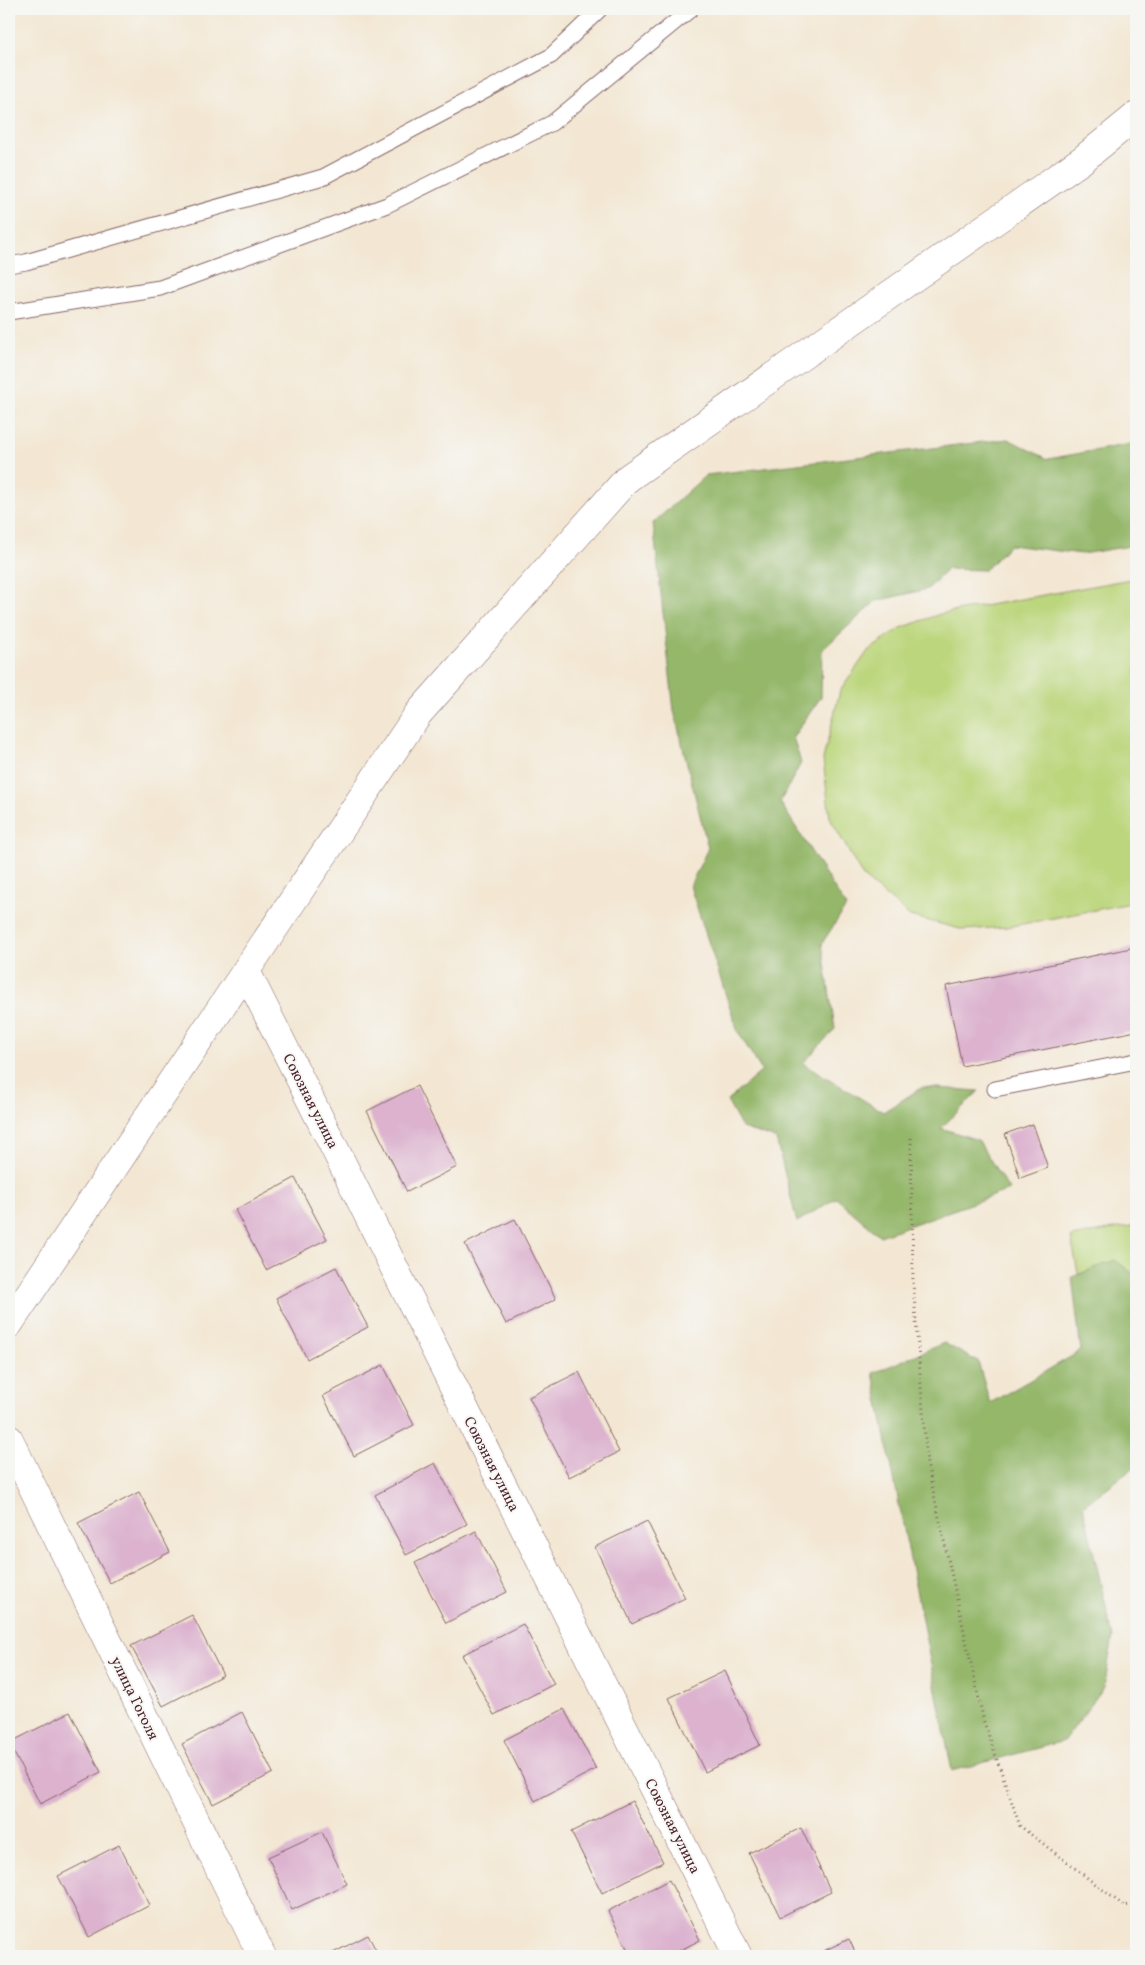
<svg xmlns="http://www.w3.org/2000/svg" width="1145" height="1965" font-family="Vollkorn,serif">
	<style>
		.green { fill: #bbd67b; stroke: #827a53 }
		.forest { fill: #94b76b; stroke: #6f6b4b }
		.building { fill: #dcb2cf }
		.lines { fill: none; stroke-linecap: round; stroke-linejoin: round }
		.service-casing { stroke: #856566; stroke-width: 17 }
		.minor-casing { stroke: #856566; stroke-width: 29 }
		.path { stroke: #856566; stroke-width: 3; stroke-dasharray: 1 4; stroke-linecap: butt }
		.service { stroke: #fff; stroke-width: 15 }
		.minor { stroke: #fff; stroke-width: 28 }
		.labels { text-anchor: middle; stroke-width: 4; stroke-linejoin: round; paint-order: stroke }
		.street-label { font-size: 15px; fill: #4a1f2b; stroke: #f6f6f2 }
	</style>
	<rect width="100%" height="100%" fill="#f6f6f2"/>
	<filter id="ink" filterUnits="userSpaceOnUse"><feTurbulence type="fractalNoise" baseFrequency=".02" numOctaves="2"/><feDisplacementMap in="SourceGraphic" scale="10" xChannelSelector="R" yChannelSelector="G"/><feConvolveMatrix kernelMatrix="1 2 1 2 8 2 1 2 1" color-interpolation-filters="sRGB"/></filter>
	<filter id="wash" filterUnits="userSpaceOnUse"><feTurbulence type="fractalNoise" baseFrequency=".0096" numOctaves="4" result="noise"/><feDisplacementMap in="SourceGraphic" scale="20" xChannelSelector="R" yChannelSelector="G"/><feGaussianBlur stdDeviation="1.12" result="paint"/><feColorMatrix in="noise" values="0 0 0 0 0 0 0 0 0 0 0 0 0 0 0 0 0 1.4 0 .05"/><feComposite in="paint" operator="in"/></filter>
	<g filter="url(#wash)">
		<rect width="100%" height="100%" fill="#f3e7d3"/>
		<g class="green">
			<path d="M 1136,578 L 1136,902 L 1007,927 L 964,930 L 910,916 L 863,877 L 830,818 L 823,759 L 840,691 L 868,651 L 901,628 L 940,614 Z"/>
			<path d="M 1136,1225 L 1136,1326 L 1090,1335 L 1071,1237 Z"/>
		</g>
		<g class="forest">
			<path d="M 1008,439 L 1048,459 L 1136,443 L 1136,545 L 1082,554 L 1010,545 L 985,570 L 948,569 L 928,589 L 876,601 L 822,650 L 821,697 L 793,737 L 801,763 L 780,802 L 846,907 L 822,943 L 835,1029 L 803,1063 L 883,1112 L 923,1087 L 979,1091 L 941,1128 L 978,1140 L 1009,1190 L 880,1236 L 836,1198 L 797,1222 L 776,1139 L 742,1128 L 727,1101 L 762,1071 L 738,1032 L 690,886 L 708,848 L 674,711 L 653,523 L 706,475 Z"/>
			<path d="M 1115,1260 L 1136,1276 L 1136,1466 L 1083,1506 L 1113,1637 L 1104,1687 L 1064,1741 L 952,1771 L 873,1373 L 944,1343 L 978,1362 L 990,1403 L 1081,1351 L 1072,1277 Z"/>
		</g>
		<g id="blocks">
			<g class="building">
				<path d="M 1136,947 L 1136,1031 L 962,1066 L 946,986 Z"/>
				<path d="M 417,1086 L 457,1167 L 407,1192 L 367,1111 Z"/>
				<path d="M 1033,1124 L 1048,1168 L 1020,1178 L 1005,1134 Z"/>
				<path d="M 295,1178 L 327,1239 L 266,1270 L 235,1210 Z"/>
				<path d="M 515,1219 L 556,1299 L 506,1324 L 465,1244 Z"/>
				<path d="M 336,1267 L 368,1327 L 307,1359 L 276,1298 Z"/>
				<path d="M 383,1365 L 414,1425 L 354,1456 L 323,1396 Z"/>
				<path d="M 579,1372 L 619,1452 L 569,1477 L 529,1397 Z"/>
				<path d="M 435,1463 L 467,1524 L 406,1555 L 375,1495 Z"/>
				<path d="M 139,1492 L 170,1552 L 110,1583 L 78,1523 Z"/>
				<path d="M 647,1521 L 685,1598 L 632,1624 L 595,1547 Z"/>
				<path d="M 476,1531 L 507,1592 L 446,1623 L 415,1563 Z"/>
				<path d="M 192,1615 L 223,1675 L 163,1706 L 131,1646 Z"/>
				<path d="M 523,1624 L 554,1684 L 494,1715 L 462,1655 Z"/>
				<path d="M 725,1671 L 760,1745 L 705,1772 L 669,1698 Z"/>
				<path d="M 564,1709 L 596,1769 L 535,1801 L 504,1740 Z"/>
				<path d="M 70,1712 L 101,1772 L 40,1804 L 9,1743 Z"/>
				<path d="M 242,1712 L 273,1773 L 213,1804 L 182,1744 Z"/>
				<path d="M 632,1801 L 663,1862 L 602,1893 L 571,1832 Z"/>
				<path d="M 801,1828 L 831,1892 L 780,1917 L 749,1853 Z"/>
				<path d="M 322,1832 L 347,1884 L 292,1910 L 268,1857 Z"/>
				<path d="M 119,1845 L 150,1905 L 89,1937 L 58,1876 Z"/>
				<path d="M 669,1880 L 700,1940 L 669,1956 L 631,1956 L 608,1911 Z"/>
				<path d="M 368,1935 L 379,1956 L 327,1956 Z"/>
				<path d="M 849,1939 L 857,1956 L 813,1956 Z"/>
			</g>
		</g>
	</g>
	<g filter="url(#ink)">
		<use href="#blocks" fill-opacity="0" stroke="#856566" stroke-width="1"/>
		<g class="lines">
			<g class="service-casing">
				<g id="service">
					<path d="M 9,265 L 26,262 L 323,177 L 551,56 L 600,9"/>
					<path d="M 9,312 L 160,288 L 387,205 L 552,123 L 691,9"/>
					<path d="M 995,1089 L 1136,1061"/>
				</g>
			</g>
			<g class="minor-casing">
				<g id="minor">
					<path d="M 246,971 L 738,1956"/>
					<path d="M 9,1324 L 418,714 L 628,478 L 1082,160 L 1136,116"/>
					<path d="M 9,1439 L 262,1956"/>
				</g>
			</g>
			<path class="path" d="M 911,1138 L 913,1282 L 927,1463 L 984,1722 L 1020,1826 L 1124,1906 L 1136,1904"/>
			<use href="#service" class="service"/>
			<use href="#minor" class="minor"/>
		</g>
	</g>
	<g class="labels">
		<g class="street-label">
			<text transform="translate(311 1101) rotate(63)" y="5">Союзная улица</text>
			<text transform="translate(492 1464) rotate(63)" y="5">Союзная улица</text>
			<text transform="translate(135 1698) rotate(64)" y="5">улица Гоголя</text>
			<text transform="translate(673 1826) rotate(63)" y="5">Союзная улица</text>
		</g>
	</g>
	<rect width="1145" height="1965" fill="none" stroke="#f6f6f2" stroke-width="30"/>
</svg>
